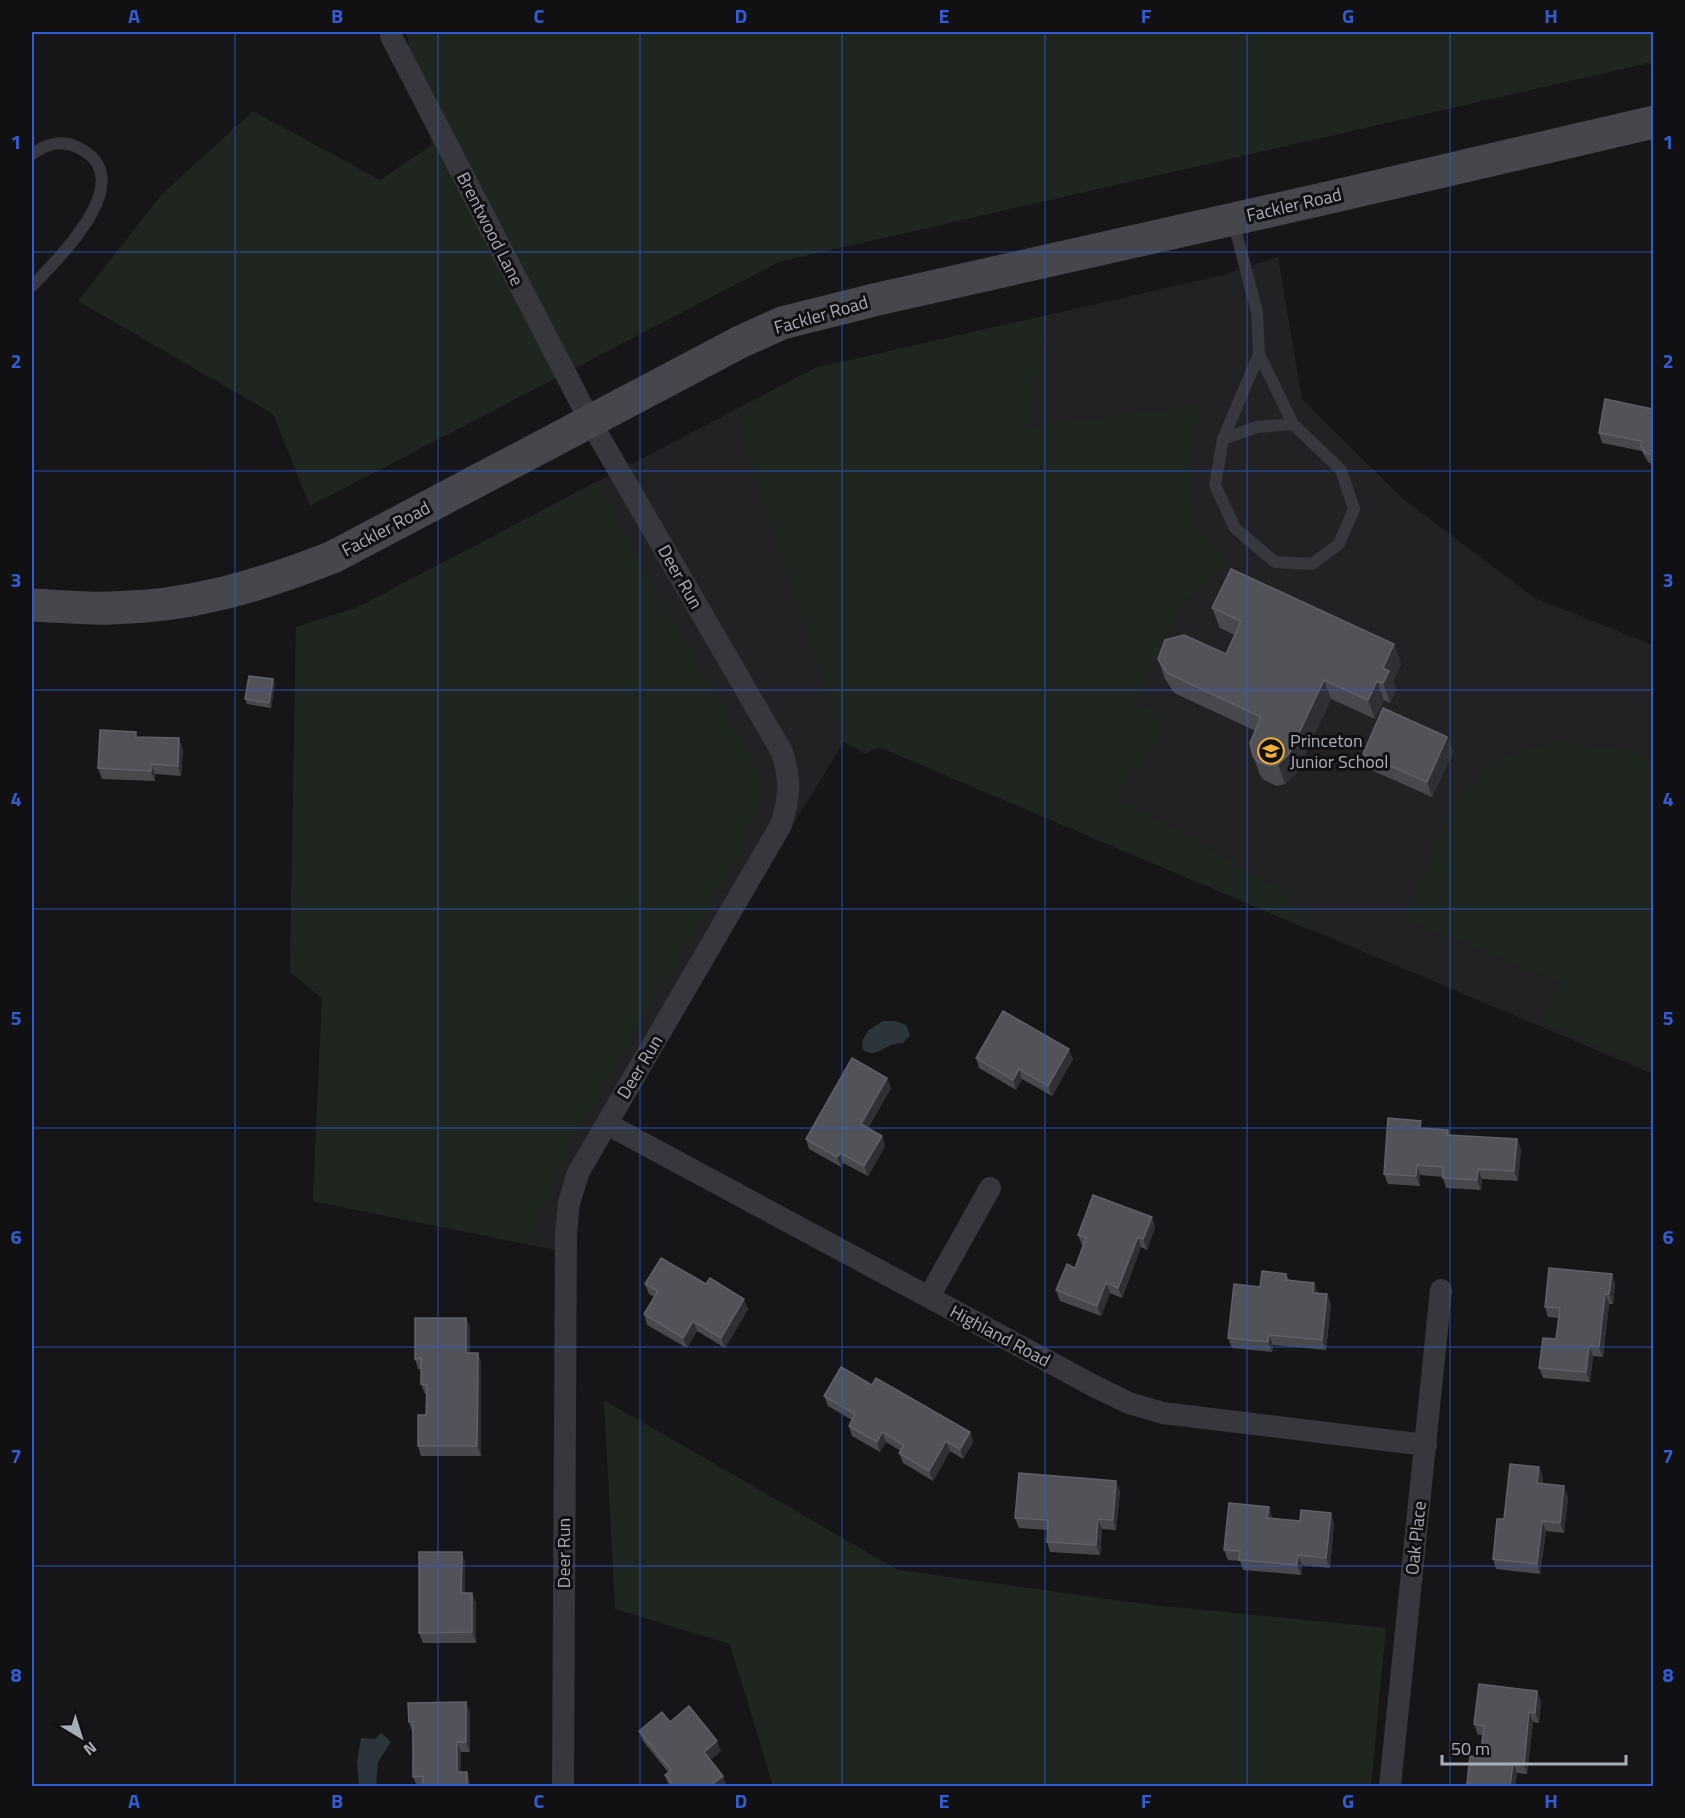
<svg xmlns="http://www.w3.org/2000/svg" width="1685" height="1818" font-family="'Titillium Web',sans-serif">
	<style>
		.built { fill: #222225 }
		.green { fill: #1e261f }
		.water { fill: #2c353c }
		.lines { fill: none; stroke-linecap: round; stroke-linejoin: round }
		.lane { stroke: #37383d; stroke-width: 12 }
		.street { stroke: #37383d; stroke-width: 22 }
		.secondary { stroke: #45474d; stroke-width: 33 }
		.wall { fill: #47494d }
		.shaded-wall { fill: #2f3033 }
		.building { fill: #525359; stroke: #5f6168; stroke-width: 1.5 }
		.grid { fill: none; stroke: #325cd3; stroke-width: 1.5; stroke-opacity: 0.55 }
		.labels { text-anchor: middle; stroke-width: 6; stroke-linejoin: round; paint-order: stroke }
		.street-label { font-size: 18px; fill: #a8adb8; stroke: #111113 }
		.poi-label { font-size: 18px; fill: #a8adb8; stroke: #111113; text-anchor: start }
		.neatline { fill: none; stroke: #325cd3; stroke-width: 2 }
		.grid-label { font-size: 20px; text-anchor: middle; font-weight: bold; fill: #325cd3 }
	</style>
	<rect width="100%" height="100%" fill="#161618"/>
	<path class="built" d="M 1278,257 L 1302,399 L 1402,498 L 1535,598 L 1653,645 L 1653,1074 L 879,747 L 865,754 L 844,742 L 607,1125 L 564,1252 L 313,1201 L 322,998 L 290,972 L 296,627 L 356,608 L 815,368 L 1223,275 Z"/>
	<g class="green">
		<path d="M 406,32 L 1653,32 L 1653,62 L 779,262 L 310,506 L 273,414 L 78,301 L 162,194 L 253,111 L 380,180 L 432,145 Z"/>
		<path d="M 1048,315 L 1026,427 L 1200,405 L 1187,476 L 1194,527 L 1231,562 L 1183,602 L 1134,702 L 1159,711 L 1159,737 L 1115,795 L 1282,890 L 1312,931 L 879,747 L 865,754 L 844,742 L 737,417 L 764,395 L 815,368 Z"/>
		<path d="M 596,482 L 764,783 L 741,849 L 565,1152 L 527,1244 L 313,1201 L 322,998 L 290,972 L 296,627 L 356,608 Z"/>
		<path d="M 1557,741 L 1636,752 L 1653,765 L 1653,1070 L 1542,1023 L 1559,982 L 1405,919 L 1454,800 L 1496,759 Z"/>
		<path d="M 604,1400 L 898,1570 L 1144,1604 L 1386,1628 L 1371,1786 L 773,1786 L 730,1644 L 615,1609 Z"/>
	</g>
	<g class="water">
		<path d="M 883,1021 L 896,1021 L 906,1025 L 910,1035 L 903,1043 C 885,1042 877,1060 863,1050 L 862,1041 L 869,1030 Z"/>
		<path d="M 381,1733 L 391,1742 L 378,1762 L 376,1786 L 359,1786 L 357,1762 L 361,1738 L 375,1739 Z"/>
	</g>
	<g class="lines">
		<g class="lane">
			<path d="M 32,154 C 47,144 61,139 79,148 C 141,179 59,258 32,286"/>
			<path d="M 1233,220 L 1257,312 L 1259,354 L 1293,424 L 1341,470 L 1354,509 L 1339,544 L 1312,564 L 1275,562 L 1235,528 L 1215,485 L 1223,439 L 1259,354"/>
			<path d="M 1223,439 L 1257,427 L 1293,424"/>
		</g>
		<g class="street">
			<path d="M 391,36 L 590,421 L 782,752 C 791,782 790,796 781,825 L 578,1173 L 569,1203 L 566,1234 L 563,1786"/>
			<path d="M 607,1124 L 1094,1386 L 1129,1403 L 1163,1413 L 1426,1445"/>
			<path d="M 929,1297 L 990,1188"/>
			<path d="M 1390,1786 L 1441,1290"/>
		</g>
		<path class="secondary" d="M 32,605 C 57,606 84,609 110,608 C 190,607 259,586 333,557 L 740,342 L 782,323 L 878,299 L 1327,198 L 1654,122"/>
	</g>
	<g class="wall">
		<path d="M 1653,409 L 1653,464 L 1649,463 L 1645,457 L 1642,451 L 1602,443 L 1599,433 Z"/>
		<path d="M 1212,608 L 1394,644 L 1401,664 L 1393,681 L 1396,690 L 1390,703 L 1384,700 L 1375,719 L 1331,699 L 1296,774 L 1285,784 L 1277,786 L 1264,780 L 1260,775 L 1253,756 L 1256,731 L 1174,693 L 1165,679 L 1158,659 L 1226,654 L 1235,635 L 1220,628 Z"/>
		<path d="M 275,684 L 271,708 L 247,704 L 245,699 Z"/>
		<path d="M 138,737 L 183,749 L 181,776 L 155,774 L 155,781 L 102,779 L 98,768 Z"/>
		<path d="M 1447,737 L 1453,752 L 1432,797 L 1369,769 L 1363,754 Z"/>
		<path d="M 976,1058 L 1073,1059 L 1052,1096 L 1022,1079 L 1016,1090 L 979,1068 Z"/>
		<path d="M 887,1078 L 891,1088 L 868,1128 L 882,1136 L 885,1146 L 868,1176 L 843,1163 L 841,1167 L 809,1149 L 806,1139 Z"/>
		<path d="M 1424,1128 L 1448,1130 L 1450,1135 L 1517,1139 L 1521,1149 L 1518,1181 L 1482,1179 L 1481,1190 L 1446,1188 L 1443,1177 L 1420,1175 L 1420,1186 L 1388,1184 L 1384,1174 Z"/>
		<path d="M 1152,1217 L 1155,1227 L 1147,1250 L 1141,1247 L 1122,1298 L 1110,1293 L 1101,1316 L 1060,1301 L 1056,1290 L 1075,1268 L 1084,1246 L 1082,1245 L 1078,1235 Z"/>
		<path d="M 1286,1274 L 1289,1280 L 1318,1293 L 1327,1294 L 1331,1304 L 1326,1350 L 1273,1345 L 1272,1352 L 1232,1348 L 1228,1338 L 1260,1287 Z"/>
		<path d="M 1612,1274 L 1615,1284 L 1613,1304 L 1609,1304 L 1603,1357 L 1593,1356 L 1590,1382 L 1543,1378 L 1539,1368 L 1556,1339 L 1559,1318 L 1548,1317 L 1545,1307 Z"/>
		<path d="M 645,1284 L 748,1309 L 725,1348 L 697,1331 L 687,1348 L 647,1325 L 644,1314 L 654,1297 L 649,1294 Z"/>
		<path d="M 466,1318 L 470,1328 L 470,1353 L 478,1353 L 481,1363 L 481,1456 L 421,1456 L 418,1446 L 426,1415 L 426,1394 L 425,1394 L 421,1384 L 421,1369 L 418,1369 L 415,1359 Z"/>
		<path d="M 872,1385 L 970,1432 L 973,1442 L 963,1459 L 950,1451 L 933,1481 L 903,1463 L 899,1453 L 901,1451 L 886,1442 L 880,1452 L 852,1436 L 849,1426 L 852,1420 L 828,1406 L 824,1396 Z"/>
		<path d="M 1539,1467 L 1543,1477 L 1542,1484 L 1568,1497 L 1564,1533 L 1546,1531 L 1540,1574 L 1496,1569 L 1493,1559 L 1504,1519 Z"/>
		<path d="M 1120,1491 L 1116,1530 L 1102,1529 L 1100,1555 L 1050,1552 L 1047,1542 L 1048,1530 L 1019,1528 L 1015,1518 Z"/>
		<path d="M 1269,1507 L 1272,1518 L 1300,1521 L 1334,1523 L 1330,1568 L 1302,1565 L 1301,1575 L 1243,1570 L 1240,1561 L 1228,1560 L 1224,1550 Z"/>
		<path d="M 465,1562 L 465,1593 L 472,1593 L 476,1603 L 476,1643 L 423,1643 L 419,1633 Z"/>
		<path d="M 1541,1701 L 1539,1723 L 1533,1722 L 1527,1774 L 1517,1773 L 1515,1786 L 1468,1786 L 1467,1784 L 1480,1758 L 1483,1735 L 1478,1735 L 1474,1724 Z"/>
		<path d="M 470,1712 L 470,1752 L 461,1752 L 461,1772 L 470,1782 L 470,1786 L 417,1786 L 413,1777 L 412,1732 L 409,1722 Z"/>
		<path d="M 670,1722 L 721,1751 L 710,1760 L 723,1776 L 726,1786 L 669,1786 L 665,1775 L 668,1772 L 643,1741 L 639,1731 Z"/>
	</g>
	<g class="shaded-wall">
		<path d="M 1394,644 L 1401,664 L 1393,681 L 1396,690 L 1390,703 L 1383,683 L 1383,668 Z"/>
		<path d="M 273,679 L 275,684 L 271,708 L 269,703 Z"/>
		<path d="M 1324,680 L 1331,699 L 1296,774 L 1285,784 L 1278,764 Z"/>
		<path d="M 1377,681 L 1384,700 L 1375,719 L 1368,700 Z"/>
		<path d="M 1447,737 L 1453,752 L 1432,797 L 1427,782 Z"/>
		<path d="M 179,738 L 183,749 L 181,776 L 178,766 Z"/>
		<path d="M 151,764 L 155,774 L 155,781 L 151,771 Z"/>
		<path d="M 1069,1049 L 1073,1059 L 1052,1096 L 1048,1086 Z"/>
		<path d="M 1019,1069 L 1022,1079 L 1016,1090 L 1013,1080 Z"/>
		<path d="M 887,1078 L 891,1088 L 864,1134 L 861,1124 Z"/>
		<path d="M 882,1136 L 885,1146 L 868,1176 L 864,1166 Z"/>
		<path d="M 1517,1139 L 1521,1149 L 1518,1181 L 1514,1171 Z"/>
		<path d="M 840,1153 L 843,1163 L 841,1167 L 837,1157 Z"/>
		<path d="M 1417,1165 L 1420,1175 L 1420,1186 L 1416,1176 Z"/>
		<path d="M 1478,1169 L 1482,1179 L 1481,1190 L 1477,1180 Z"/>
		<path d="M 1152,1217 L 1155,1227 L 1147,1250 L 1143,1239 Z"/>
		<path d="M 1138,1237 L 1141,1247 L 1122,1298 L 1118,1288 Z"/>
		<path d="M 1612,1274 L 1615,1284 L 1613,1304 L 1609,1294 Z"/>
		<path d="M 1106,1283 L 1110,1293 L 1101,1316 L 1097,1306 Z"/>
		<path d="M 1314,1283 L 1318,1293 L 1313,1293 Z"/>
		<path d="M 1327,1294 L 1331,1304 L 1326,1350 L 1322,1340 Z"/>
		<path d="M 1605,1294 L 1609,1304 L 1603,1357 L 1599,1347 Z"/>
		<path d="M 744,1299 L 748,1309 L 725,1348 L 721,1338 Z"/>
		<path d="M 466,1318 L 470,1328 L 470,1363 L 466,1353 Z"/>
		<path d="M 693,1321 L 697,1331 L 687,1348 L 683,1338 Z"/>
		<path d="M 1269,1335 L 1273,1345 L 1272,1352 L 1268,1342 Z"/>
		<path d="M 1589,1346 L 1593,1356 L 1590,1382 L 1586,1372 Z"/>
		<path d="M 478,1353 L 481,1363 L 481,1456 L 477,1446 Z"/>
		<path d="M 882,1432 L 886,1442 L 880,1452 L 877,1442 Z"/>
		<path d="M 970,1432 L 973,1442 L 963,1459 L 960,1449 Z"/>
		<path d="M 946,1441 L 950,1451 L 933,1481 L 929,1471 Z"/>
		<path d="M 1539,1467 L 1543,1477 L 1541,1493 L 1537,1483 Z"/>
		<path d="M 1116,1481 L 1120,1491 L 1116,1530 L 1113,1520 Z"/>
		<path d="M 1564,1486 L 1568,1497 L 1564,1533 L 1560,1523 Z"/>
		<path d="M 1269,1507 L 1272,1517 L 1271,1528 L 1267,1518 Z"/>
		<path d="M 1331,1513 L 1334,1523 L 1330,1568 L 1326,1558 Z"/>
		<path d="M 1098,1519 L 1102,1529 L 1100,1555 L 1096,1545 Z"/>
		<path d="M 1542,1521 L 1546,1531 L 1540,1574 L 1537,1564 Z"/>
		<path d="M 462,1552 L 465,1562 L 465,1603 L 461,1593 Z"/>
		<path d="M 1298,1555 L 1302,1565 L 1301,1575 L 1297,1565 Z"/>
		<path d="M 472,1593 L 476,1603 L 476,1643 L 472,1632 Z"/>
		<path d="M 1537,1691 L 1541,1701 L 1539,1723 L 1535,1713 Z"/>
		<path d="M 466,1702 L 470,1712 L 470,1752 L 466,1742 Z"/>
		<path d="M 1529,1712 L 1533,1722 L 1527,1774 L 1524,1764 Z"/>
		<path d="M 717,1741 L 721,1751 L 707,1763 L 704,1752 Z"/>
		<path d="M 457,1742 L 461,1752 L 461,1782 L 457,1772 Z"/>
		<path d="M 1513,1763 L 1517,1773 L 1515,1786 L 1510,1786 Z"/>
		<path d="M 467,1772 L 470,1782 L 470,1786 L 467,1786 Z"/>
		<path d="M 723,1776 L 726,1786 L 710,1786 Z"/>
	</g>
	<g class="building">
		<path d="M 1605,399 L 1653,409 L 1653,455 L 1645,453 L 1641,447 L 1642,441 L 1599,433 Z"/>
		<path d="M 1231,569 L 1394,644 L 1383,668 L 1389,671 L 1383,683 L 1377,681 L 1368,700 L 1324,680 L 1289,754 L 1278,764 L 1270,766 L 1257,761 L 1253,756 L 1250,743 L 1261,717 L 1167,673 L 1158,659 L 1165,640 L 1184,635 L 1226,654 L 1241,621 L 1212,608 Z"/>
		<path d="M 249,676 L 273,679 L 269,703 L 245,699 Z"/>
		<path d="M 1383,708 L 1447,737 L 1427,782 L 1363,754 Z"/>
		<path d="M 100,730 L 136,732 L 136,737 L 179,738 L 178,766 L 151,764 L 151,771 L 98,768 Z"/>
		<path d="M 1003,1011 L 1069,1049 L 1048,1086 L 1019,1069 L 1013,1080 L 976,1058 Z"/>
		<path d="M 852,1058 L 887,1078 L 861,1124 L 882,1136 L 864,1166 L 840,1153 L 837,1157 L 806,1139 Z"/>
		<path d="M 1388,1118 L 1421,1121 L 1420,1128 L 1448,1130 L 1447,1135 L 1517,1139 L 1514,1171 L 1478,1169 L 1477,1180 L 1443,1178 L 1443,1167 L 1417,1165 L 1416,1176 L 1384,1174 Z"/>
		<path d="M 1093,1195 L 1152,1217 L 1143,1239 L 1138,1237 L 1118,1288 L 1106,1283 L 1097,1306 L 1056,1290 L 1067,1264 L 1075,1268 L 1086,1238 L 1078,1235 Z"/>
		<path d="M 661,1258 L 706,1284 L 710,1278 L 744,1299 L 721,1338 L 693,1321 L 683,1338 L 644,1314 L 658,1291 L 645,1284 Z"/>
		<path d="M 1549,1268 L 1612,1274 L 1609,1294 L 1605,1294 L 1599,1347 L 1589,1346 L 1586,1372 L 1539,1368 L 1543,1338 L 1556,1339 L 1560,1308 L 1545,1307 Z"/>
		<path d="M 1262,1271 L 1286,1274 L 1286,1280 L 1314,1283 L 1313,1293 L 1327,1294 L 1322,1340 L 1269,1335 L 1268,1342 L 1228,1338 L 1234,1284 L 1260,1287 Z"/>
		<path d="M 415,1318 L 466,1318 L 466,1353 L 478,1353 L 477,1446 L 418,1446 L 418,1415 L 426,1415 L 427,1385 L 421,1384 L 421,1358 L 415,1359 Z"/>
		<path d="M 841,1367 L 872,1385 L 876,1378 L 970,1432 L 960,1449 L 946,1441 L 929,1471 L 899,1453 L 904,1445 L 882,1432 L 877,1442 L 849,1426 L 855,1414 L 824,1396 Z"/>
		<path d="M 1510,1464 L 1539,1467 L 1537,1483 L 1564,1486 L 1560,1523 L 1542,1521 L 1537,1564 L 1493,1559 L 1497,1519 L 1504,1519 Z"/>
		<path d="M 1019,1473 L 1116,1481 L 1113,1520 L 1098,1519 L 1096,1545 L 1047,1542 L 1048,1520 L 1015,1518 Z"/>
		<path d="M 1229,1503 L 1269,1507 L 1267,1518 L 1300,1521 L 1301,1510 L 1331,1513 L 1326,1558 L 1298,1555 L 1297,1565 L 1239,1560 L 1240,1551 L 1224,1550 Z"/>
		<path d="M 419,1552 L 462,1552 L 461,1593 L 472,1593 L 472,1632 L 419,1633 Z"/>
		<path d="M 1479,1684 L 1537,1691 L 1535,1713 L 1529,1712 L 1524,1764 L 1513,1763 L 1510,1786 L 1490,1786 L 1467,1784 L 1470,1756 L 1480,1758 L 1484,1726 L 1474,1724 Z"/>
		<path d="M 466,1702 L 466,1742 L 457,1742 L 457,1772 L 467,1772 L 467,1786 L 423,1786 L 423,1776 L 413,1777 L 413,1722 L 409,1722 L 408,1703 Z"/>
		<path d="M 689,1706 L 717,1741 L 704,1752 L 723,1776 L 710,1786 L 674,1786 L 665,1775 L 671,1770 L 639,1731 L 662,1712 L 670,1722 Z"/>
	</g>
	<path class="grid" d="M 235,32 L 235,1786M 438,32 L 438,1786M 640,32 L 640,1786M 842,32 L 842,1786M 1045,32 L 1045,1786M 1247,32 L 1247,1786M 1450,32 L 1450,1786M 32,252 L 1654,252M 32,471 L 1654,471M 32,690 L 1654,690M 32,909 L 1654,909M 32,1128 L 1654,1128M 32,1347 L 1654,1347M 32,1566 L 1654,1566"/>
	<defs>
		<g id="school-ring" transform="scale(1.35)"><circle r="9.5" fill="#111113" stroke="#f2b134" stroke-width="1.5"/><path d="M0-5L7-2L0 1L-7-2ZM-4 1L0 2.5L4 1V4Q0 6-4 4Z" fill="#f2b134"/></g>
	</defs>
	<g fill-rule="evenodd">
		<use href="#school-ring" x="1271" y="751"/>
	</g>
	<g class="labels">
		<g class="street-label">
			<text transform="translate(1294 205) rotate(-13)" y="6">Fackler Road</text>
			<text transform="translate(490 229) rotate(63)" y="6">Brentwood Lane</text>
			<text transform="translate(821 315) rotate(-16)" y="6">Fackler Road</text>
			<text transform="translate(386 529) rotate(-28)" y="6">Fackler Road</text>
			<text transform="translate(680 577) rotate(60)" y="6">Deer Run</text>
			<text transform="translate(640 1067) rotate(-59)" y="6">Deer Run</text>
			<text transform="translate(1000 1336) rotate(28)" y="6">Highland Road</text>
			<text transform="translate(1416 1538) rotate(-84)" y="6">Oak Place</text>
			<text transform="translate(564 1553) rotate(-90)" y="6">Deer Run</text>
		</g>
		<g class="poi-label">
			<text x="1290" y="747">Princeton<tspan x="1290" dy="21">Junior School</tspan></text>
		</g>
	</g>
	<rect width="1685" height="1818" fill="none" stroke="#111113" stroke-width="66"/>
	<g transform="translate(81 1737) rotate(142)" stroke="#111113" stroke-width="4.5" paint-order="stroke">
	<path d="M0-4.5L10 22L0 15L-10 22Z" fill="#a8adb8"/>
	<text y="-9" font-size="16" font-weight="bold" text-anchor="middle" fill="#a8adb8">N</text>
	</g>
	<path d="M1442 1755v9h184v-9" fill="none" stroke="#a8adb8" stroke-width="3"/>
	<text x="1451" y="1755" font-size="18" fill="#a8adb8" stroke="#111113" stroke-width="4.5" paint-order="stroke">50 m</text>
	<rect x="33" y="33" width="1619" height="1752" class="neatline"/>
	<g class="grid-label">
		<text x="134" y="23">A</text>
		<text x="337" y="23">B</text>
		<text x="539" y="23">C</text>
		<text x="741" y="23">D</text>
		<text x="944" y="23">E</text>
		<text x="1146" y="23">F</text>
		<text x="1348" y="23">G</text>
		<text x="1551" y="23">H</text>
		<text x="16" y="149">1</text>
		<text x="1668" y="149">1</text>
		<text x="16" y="368">2</text>
		<text x="1668" y="368">2</text>
		<text x="16" y="587">3</text>
		<text x="1668" y="587">3</text>
		<text x="16" y="806">4</text>
		<text x="1668" y="806">4</text>
		<text x="16" y="1025">5</text>
		<text x="1668" y="1025">5</text>
		<text x="16" y="1244">6</text>
		<text x="1668" y="1244">6</text>
		<text x="16" y="1463">7</text>
		<text x="1668" y="1463">7</text>
		<text x="16" y="1682">8</text>
		<text x="1668" y="1682">8</text>
		<text x="134" y="1808">A</text>
		<text x="337" y="1808">B</text>
		<text x="539" y="1808">C</text>
		<text x="741" y="1808">D</text>
		<text x="944" y="1808">E</text>
		<text x="1146" y="1808">F</text>
		<text x="1348" y="1808">G</text>
		<text x="1551" y="1808">H</text>
	</g>
</svg>
